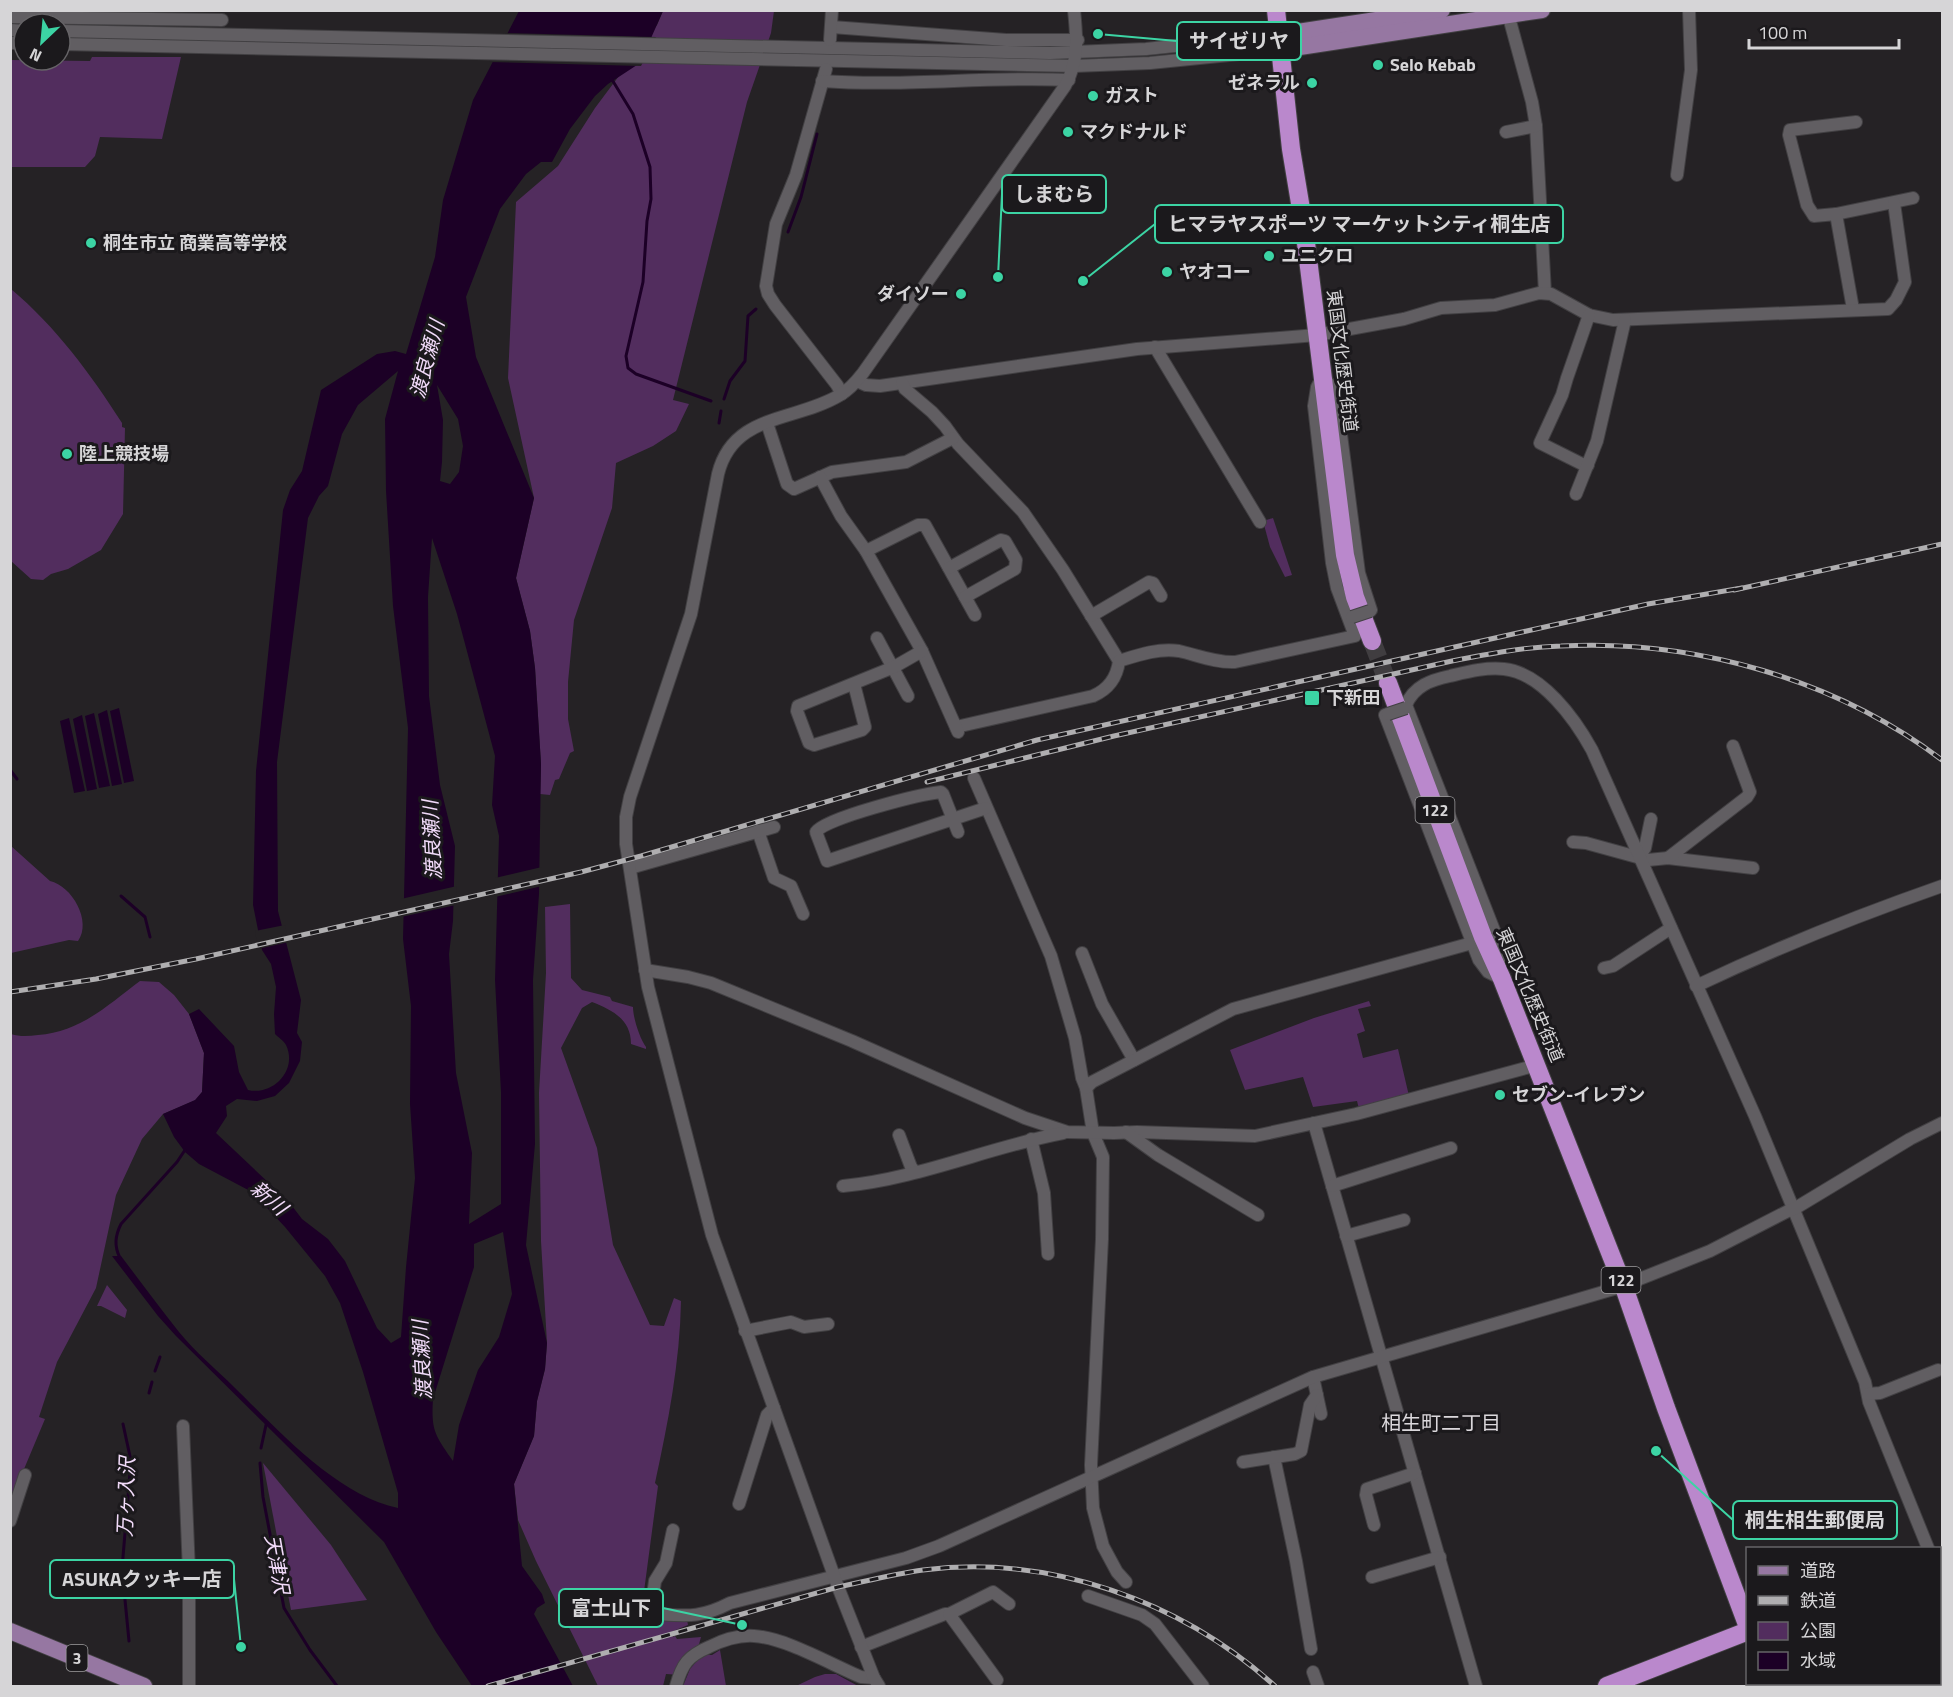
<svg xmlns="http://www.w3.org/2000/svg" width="1953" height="1697" font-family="'Titillium Web','Noto Sans JP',sans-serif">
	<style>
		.green { fill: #522d5e }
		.water { fill: #1c0026; fill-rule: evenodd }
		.pier { fill: #252225 }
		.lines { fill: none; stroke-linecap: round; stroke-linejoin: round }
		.stream { stroke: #1c0026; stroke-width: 3 }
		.highway-tunnel { stroke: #403d40; stroke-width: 18; stroke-dasharray: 18 9; stroke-linecap: butt }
		.minor-casing { stroke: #424043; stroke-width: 14 }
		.major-casing { stroke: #424043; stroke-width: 18 }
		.highway-casing { stroke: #424043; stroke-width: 20 }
		.minor { stroke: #615e62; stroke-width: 12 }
		.major { stroke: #9677a2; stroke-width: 16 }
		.highway { stroke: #ba88cc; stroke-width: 18 }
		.rail-casing { stroke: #afaeb0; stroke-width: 5 }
		.rail { stroke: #1b191c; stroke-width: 3; stroke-dasharray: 9; stroke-linecap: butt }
		.minor-bridge-casing { stroke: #424043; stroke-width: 14; stroke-linecap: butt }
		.minor-bridge { stroke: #615e62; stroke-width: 12 }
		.poi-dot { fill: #3cd4a4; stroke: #1b191c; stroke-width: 2 }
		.labels { text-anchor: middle; stroke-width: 6; stroke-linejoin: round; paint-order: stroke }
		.shield { fill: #1b191c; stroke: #9e9d9f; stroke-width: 1.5 }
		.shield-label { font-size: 16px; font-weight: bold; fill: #d6d5d7 }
		.poi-label { font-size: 18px; font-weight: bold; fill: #d6d5d7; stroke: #1b191c; text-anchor: start }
		.street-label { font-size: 18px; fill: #d6d5d7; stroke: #1b191c }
		.water-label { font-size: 20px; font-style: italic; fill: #f2dbfa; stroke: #1b191c }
		.neighbourhood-label { font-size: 20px; fill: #dbd8dc; stroke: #1b191c }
		.leader { fill: none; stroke: #3cd4a4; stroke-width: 2 }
		.callout-dot { fill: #3cd4a4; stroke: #1b191c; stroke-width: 2 }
		.callout { fill: #1b191c; stroke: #3cd4a4; stroke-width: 2 }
		.callout-label { font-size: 20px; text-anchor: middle; font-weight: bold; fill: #d6d5d7 }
	</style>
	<rect width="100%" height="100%" fill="#252225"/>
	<g class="green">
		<path d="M 663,11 L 774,11 L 771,33 L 747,102 L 673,400 L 689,404 L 676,431 L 653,446 L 616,463 L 612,508 L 574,620 L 568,682 L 568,719 L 574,751 L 570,753 L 559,779 L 555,780 L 550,795 L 540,794 L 541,764 L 535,668 L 530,631 L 516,578 L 534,498 L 508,378 L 516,202 L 558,166 L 595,108 L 657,25 Z"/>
		<path d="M 92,57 L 181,57 L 162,139 L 100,137 L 95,156 L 85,167 L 11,167 L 11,60 L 90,61 Z"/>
		<path d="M 11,289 C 56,327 90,373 122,423 L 122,427 L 125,428 L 123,514 L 101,550 L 68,569 L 51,574 L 43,580 L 31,579 L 11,561 Z"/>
		<path d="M 1273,518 L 1292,575 L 1285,577 L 1270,547 L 1263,521 Z"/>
		<path d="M 11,846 L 50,881 C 72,886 92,921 78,941 L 69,940 L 11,953 Z"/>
		<path d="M 570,904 L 571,978 L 582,990 L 610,997 L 612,1001 L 633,1007 C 633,1018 640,1039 646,1047 L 646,1049 L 631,1044 C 631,1019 612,1010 592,1002 L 582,1008 L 561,1048 L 597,1148 L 613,1245 L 650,1325 L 664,1326 L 674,1298 L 681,1301 C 680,1362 668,1423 655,1483 L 658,1486 L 641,1614 L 652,1620 L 687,1620 L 688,1625 L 671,1632 L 673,1637 L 675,1636 L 677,1639 L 701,1637 L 698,1648 L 682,1675 L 666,1674 L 663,1686 L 598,1686 L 536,1561 L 518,1520 L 514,1484 L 534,1436 L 537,1401 L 545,1369 L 547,1343 L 541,1241 L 539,1093 L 546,973 L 545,907 Z"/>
		<path d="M 140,981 L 159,982 L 174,995 L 189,1014 L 204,1053 L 202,1092 L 196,1100 L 163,1114 L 142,1139 L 116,1195 L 96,1288 L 57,1362 L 39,1417 L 45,1419 L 19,1481 L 11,1508 L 11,1034 C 20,1037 29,1036 38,1035 C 80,1032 108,1005 140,981 Z"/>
		<path d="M 1369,1001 L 1371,1006 L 1358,1009 L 1365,1031 L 1357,1034 L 1363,1058 L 1398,1049 L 1409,1096 L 1359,1109 L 1357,1101 L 1313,1107 L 1303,1077 L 1245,1090 L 1230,1050 L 1314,1018 Z"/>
		<path d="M 107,1285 L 127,1310 L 125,1318 L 101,1306 L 97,1306 Z"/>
		<path d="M 263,1463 L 331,1545 L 367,1600 L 291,1610 Z"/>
		<path d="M 720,1650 L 726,1686 L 683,1686 L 690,1669 L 702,1655 L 712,1655 Z"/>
		<path d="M 825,1674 L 836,1674 L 858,1686 L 796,1686 L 815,1677 Z"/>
	</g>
	<g class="water">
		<path d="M 519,11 L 663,11 L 640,63 L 608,84 L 595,96 L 570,129 L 552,162 L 541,162 L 526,174 L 500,209 L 466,297 L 476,357 L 534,498 L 516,578 L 530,631 L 535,668 L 541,764 L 539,894 L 533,980 L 535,1144 L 526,1245 L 547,1343 L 545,1369 L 537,1401 L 534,1436 L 514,1484 L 522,1566 L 542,1594 L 545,1603 L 537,1608 L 534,1614 L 573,1686 L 472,1686 L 436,1632 L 384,1542 L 176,1336 L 158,1316 L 112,1256 L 121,1256 C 140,1281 159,1307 179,1332 C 195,1352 216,1369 234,1387 C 277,1429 337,1496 398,1508 L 398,1493 L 363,1372 L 340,1303 L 325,1276 L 285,1227 L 252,1192 L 199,1164 L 185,1152 L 174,1137 L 163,1114 L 195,1100 L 202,1092 L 204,1053 L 189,1014 L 199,1009 L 234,1046 L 239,1072 L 248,1090 C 273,1096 298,1070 286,1045 C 284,1041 278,1037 275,1034 L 274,1014 L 276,987 L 271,964 L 262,950 L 253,905 L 256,771 L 283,510 L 290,490 L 302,471 L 321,390 L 377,354 L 395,351 L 406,354 L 435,257 L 443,200 L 473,100 ZM 398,371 L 385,419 L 386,491 L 393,606 L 408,728 L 403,939 L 411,1006 L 410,1104 L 415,1178 L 406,1267 L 401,1337 L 391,1343 L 377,1328 L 345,1261 L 328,1239 L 302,1219 L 289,1202 L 216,1133 L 227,1116 L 226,1106 L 237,1099 L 257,1101 L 275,1096 L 289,1083 L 300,1061 L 302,1042 L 297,1033 L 301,1000 L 278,911 L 277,762 L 308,518 L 319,496 L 328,486 L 342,434 L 358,405 ZM 437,385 L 458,419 L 463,446 L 459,472 L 450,484 L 440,481 L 442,462 L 443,420 ZM 432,538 L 457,614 L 495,756 L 492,805 L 499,836 L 495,980 L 501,1092 L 501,1204 L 469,1224 L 472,1153 L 456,1073 L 449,954 L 453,921 L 455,846 L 440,785 L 429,696 L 428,597 ZM 503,1232 L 512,1294 L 499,1337 L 478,1370 L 459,1425 L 453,1461 C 435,1435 431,1431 433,1399 L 474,1267 L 474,1244 Z"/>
		<path d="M 119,708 L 134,781 L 124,783 L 110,711 Z"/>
		<path d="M 107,710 L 122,784 L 112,786 L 98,714 Z"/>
		<path d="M 94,713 L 110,786 L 99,788 L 85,716 Z"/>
		<path d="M 82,715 L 97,789 L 87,791 L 73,719 Z"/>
		<path d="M 69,718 L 85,791 L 74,793 L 60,721 Z"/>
	</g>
	<g class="pier">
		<path d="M 504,33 L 656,37 L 641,66 L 489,62 Z"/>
		<path d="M 542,867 L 542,886 L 495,897 L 495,878 Z"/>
		<path d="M 457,886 L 456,905 L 401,917 L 401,899 Z"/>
		<path d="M 285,925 L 289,942 L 258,949 L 255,931 Z"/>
	</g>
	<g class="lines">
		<g class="stream">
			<path d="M 611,78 L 633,114 L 650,167 L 651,199 L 647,221 L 643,282 L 626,356 L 628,368 L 636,374 L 711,401"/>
			<path d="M 788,232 L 801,197 L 817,134"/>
			<path d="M 724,399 L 730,381 L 745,361 L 748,316 L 756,309"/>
			<path d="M 719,423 L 721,411"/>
			<path d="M 11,771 L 17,779"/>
			<path d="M 121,896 L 145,917 L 150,937"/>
			<path d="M 120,1258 C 114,1246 115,1236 121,1224 L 177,1162 L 185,1150"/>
			<path d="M 155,1371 L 160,1357"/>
			<path d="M 149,1393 L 152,1382"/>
			<path d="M 123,1424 L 131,1461 L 122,1569 L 129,1641"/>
			<path d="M 261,1448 L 266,1425"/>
			<path d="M 260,1463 L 263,1497 L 284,1608 L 310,1650 L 337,1686"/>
		</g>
		<path class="highway-tunnel" d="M 1372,641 L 1388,683"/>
		<g class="minor-casing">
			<g id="minor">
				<path d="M 1507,10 L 1532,102 L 1536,126 L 1545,293"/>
				<path d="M 10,17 L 222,20"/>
				<path d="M 832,27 L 1006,40 L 1078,40"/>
				<path d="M 10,30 L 24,31"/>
				<path d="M 60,31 L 1050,53 L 1146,49 L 1278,35"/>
				<path d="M 830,40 L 832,10"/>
				<path d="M 10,43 L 24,43"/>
				<path d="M 60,44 L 1074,66 L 1150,63 L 1280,50"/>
				<path d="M 826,69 L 796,175 L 776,224 L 766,286 L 768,294 L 775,305 L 837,385 L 842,394"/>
				<path d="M 822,81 C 905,87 987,76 1069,80"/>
				<path d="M 1506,132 L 1536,126"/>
				<path d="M 1677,175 L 1691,70 L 1689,10"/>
				<path d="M 1836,214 L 1913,198"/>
				<path d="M 1853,309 L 1836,214 L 1814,216 L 1807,205 L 1789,135 L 1790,130 L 1856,122"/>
				<path d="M 1155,347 L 1260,522"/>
				<path d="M 857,381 L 866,385 L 880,386 L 1137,349 L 1317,335 L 1404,319 L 1441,308 L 1495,305 L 1539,293 L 1551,294 L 1589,315 L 1613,320 L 1888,309 L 1896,300 L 1905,282 L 1894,203"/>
				<path d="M 902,383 L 905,389 L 932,412 L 945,426 L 958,444 L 1023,512 L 1063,570 L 1119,661 C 1117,677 1109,689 1093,696 L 956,727"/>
				<path d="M 767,423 L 787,484 L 794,489 L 832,472 L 906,462 L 953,438"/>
				<path d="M 1588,465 L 1582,464 L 1540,443 L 1562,395 L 1567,378 L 1589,315"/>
				<path d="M 820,477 L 841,516 L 866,551 L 922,651 L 958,732"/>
				<path d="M 1576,494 L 1597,441 L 1625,320"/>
				<path d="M 866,551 L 918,525 L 925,525 L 975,615"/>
				<path d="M 949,568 L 1001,540 L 1005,541 L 1016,560 L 1015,569 L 965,597"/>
				<path d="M 1091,616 L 1149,582 L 1153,583 L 1161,596"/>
				<path d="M 877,638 L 908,696"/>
				<path d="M 1119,661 C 1138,655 1158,648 1179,651 C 1197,655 1216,663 1235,662 L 1355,636 L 1337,588 L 1332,563 L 1314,406 L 1317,387 L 1323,376 L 1332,388 L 1337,404 L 1359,573 L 1371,610 L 1370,611"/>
				<path d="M 854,684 L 865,727 L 862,730 L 814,745 L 809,743 L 797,711 L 798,706 L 894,667 L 922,651"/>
				<path d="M 1388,714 L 1385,715 L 1479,960 L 1488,972 L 1502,979"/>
				<path d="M 974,778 L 1051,956 L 1075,1038 L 1082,1078 L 1086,1088 L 1093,1133 L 1103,1157 L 1102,1239 L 1091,1465 L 1093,1508 L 1103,1546 L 1117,1572 L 1126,1582"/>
				<path d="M 758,831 L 774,878 L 791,886 L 803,914"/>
				<path d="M 958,832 L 943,794 L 941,792 C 921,794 825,818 816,832 L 827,861 L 986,808"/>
				<path d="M 1573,842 L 1586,843 L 1648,860 L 1668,858 L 1753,868"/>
				<path d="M 1639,857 L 1645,848 L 1651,819"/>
				<path d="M 1668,858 L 1747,797 L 1750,792 L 1733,746"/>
				<path d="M 630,868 L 774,827"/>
				<path d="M 1082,953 L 1102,1004 L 1134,1060"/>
				<path d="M 1604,968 L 1613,966 L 1671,928"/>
				<path d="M 645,970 L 688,977 L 711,983 L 852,1041 L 1025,1118 L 1067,1132 L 1114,1133 L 1137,1132 L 1255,1136 L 1356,1114 L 1537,1065"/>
				<path d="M 1499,971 L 1503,957 L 1499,943 L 1406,705 C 1414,686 1431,680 1450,676 C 1467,672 1486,667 1504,669 C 1542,673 1575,719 1592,750 L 1755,1116 L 1865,1382 L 1869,1402 L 1928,1548"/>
				<path d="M 1696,986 C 1776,948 1859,915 1942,886"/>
				<path d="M 1086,1088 L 1092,1082 L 1233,1009 L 1472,943"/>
				<path d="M 1314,1123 L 1476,1686"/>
				<path d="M 1126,1132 L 1158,1155 L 1258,1215"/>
				<path d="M 899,1135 L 911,1167 L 915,1172"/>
				<path d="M 1031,1139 L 1044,1193 L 1048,1254"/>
				<path d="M 843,1186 C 918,1179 989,1147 1063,1133"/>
				<path d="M 1332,1186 L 1451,1148"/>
				<path d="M 1346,1236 L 1404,1220"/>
				<path d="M 745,1331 L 791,1322 L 804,1327 L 828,1324"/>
				<path d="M 1313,1377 L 1321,1414"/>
				<path d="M 1868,1394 L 1880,1393 L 1938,1370"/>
				<path d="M 183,1426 L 189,1572 L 189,1686"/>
				<path d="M 1274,1457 L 1296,1561 L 1311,1649"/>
				<path d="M 1243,1462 L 1295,1454 L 1301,1451 L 1310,1405 L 1317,1395"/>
				<path d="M 739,1504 L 767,1415 L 774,1408"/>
				<path d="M 10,1521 L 25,1475"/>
				<path d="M 1374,1525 L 1366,1495 L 1367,1489 L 1415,1473"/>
				<path d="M 673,1530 L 666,1563 L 655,1581 L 651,1610 L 656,1614 C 688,1616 701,1618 730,1603 L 906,1558 L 939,1546 L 1313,1377 L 1617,1288 L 1710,1251 L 1788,1211 L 1794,1209 L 1910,1139 L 1942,1123"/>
				<path d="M 1372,1577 L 1440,1557"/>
				<path d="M 1088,1596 L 1142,1615 L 1155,1624 L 1203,1686"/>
				<path d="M 861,1647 L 945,1614 L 949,1614"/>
				<path d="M 1313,1672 L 1318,1686"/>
				<path d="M 997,1680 L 949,1614 L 993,1592 L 1009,1604"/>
				<path d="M 676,1686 C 682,1664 688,1656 709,1647 C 723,1640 739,1635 754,1636 C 786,1638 830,1664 861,1677 L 874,1678"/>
				<path d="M 879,1686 L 874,1678 L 838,1587 L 712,1235 L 648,987 L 626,844 L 626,817 L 630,797 L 691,614 L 718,474 C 733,413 795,422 840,395 C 849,390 856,382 863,373 L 1065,86 C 1079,61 1077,38 1074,10"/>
			</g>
		</g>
		<g class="major-casing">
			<g id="major">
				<path d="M 1278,35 L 1442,10"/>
				<path d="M 1280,50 L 1542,10"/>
				<path d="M 1940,1582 L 1942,1581"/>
				<path d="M 10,1631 L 144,1686"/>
				<path d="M 1768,1684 L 1770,1686"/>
			</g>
		</g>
		<g class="highway-casing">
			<g id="highway">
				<path d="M 1276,10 L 1291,149 L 1304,227 L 1345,555 L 1355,597 L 1372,641"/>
				<path d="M 1388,683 L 1483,937 L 1502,979 L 1626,1293 L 1666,1408 L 1748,1627"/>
				<path d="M 1607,1686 L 1748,1631"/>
			</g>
		</g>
		<use href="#minor" class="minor"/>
		<use href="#major" class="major"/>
		<use href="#highway" class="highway"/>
		<g class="rail-casing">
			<g id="rail">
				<path d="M 1734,590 L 1942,544"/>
				<path d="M 927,782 L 1114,736 L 1452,661 C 1488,654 1524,647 1561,646 C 1694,639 1835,679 1942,760"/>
				<path d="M 10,992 L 96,979 L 196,959 L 581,872 L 641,856 L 1037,740 L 1648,604 L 1742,588"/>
				<path d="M 488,1686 L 838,1587 C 867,1581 894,1574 923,1570 C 1050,1554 1181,1601 1275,1686"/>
			</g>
		</g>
		<use href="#rail" class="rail"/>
		<g class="minor-bridge-casing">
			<g id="minor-bridge">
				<path d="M 1352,617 L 1370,611"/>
				<path d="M 1388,714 L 1406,708"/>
			</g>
		</g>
		<use href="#minor-bridge" class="minor-bridge"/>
	</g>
	<g class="poi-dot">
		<circle cx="1378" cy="65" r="6"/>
		<circle cx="1312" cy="83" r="6"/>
		<circle cx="1093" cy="96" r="6"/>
		<circle cx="1068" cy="132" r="6"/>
		<circle cx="91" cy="243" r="6"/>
		<circle cx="1269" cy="256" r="6"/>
		<circle cx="1167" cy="272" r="6"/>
		<circle cx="961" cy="294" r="6"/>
		<circle cx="67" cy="454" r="6"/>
		<rect x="1304" y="690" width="16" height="16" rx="3"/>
		<circle cx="1500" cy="1095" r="6"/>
	</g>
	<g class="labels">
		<g class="shield">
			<rect x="1415.5" y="797" width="39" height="26" rx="4.5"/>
			<rect x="1601.5" y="1267" width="39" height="26" rx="4.5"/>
			<rect x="66.5" y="1645" width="21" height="26" rx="4.5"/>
		</g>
		<g class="shield-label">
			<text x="1435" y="816">122</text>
			<text x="1621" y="1286">122</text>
			<text x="77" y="1664">3</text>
		</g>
		<g class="poi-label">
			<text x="1390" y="71">Selo Kebab</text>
			<text x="1300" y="89" text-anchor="end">ゼネラル</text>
			<text x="1105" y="102">ガスト</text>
			<text x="1080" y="138">マクドナルド</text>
			<text x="103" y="249">桐生市立 商業高等学校</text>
			<text x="1281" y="262">ユニクロ</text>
			<text x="1179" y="278">ヤオコー</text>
			<text x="949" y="300" text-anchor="end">ダイソー</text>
			<text x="79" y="460">陸上競技場</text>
			<text x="1326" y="704">下新田</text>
			<text x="1512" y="1101">セブン-イレブン</text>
		</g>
		<g class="street-label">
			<text transform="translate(1342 361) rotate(83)" y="6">東国文化歴史街道</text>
			<text transform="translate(1530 995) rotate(67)" y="6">東国文化歴史街道</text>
		</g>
		<g class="water-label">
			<text transform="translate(427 359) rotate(-75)" y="7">渡良瀬川</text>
			<text transform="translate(432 840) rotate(-93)" y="7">渡良瀬川</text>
			<text transform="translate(269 1198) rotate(41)" y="7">新川</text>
			<text transform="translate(422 1360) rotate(-93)" y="7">渡良瀬川</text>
			<text transform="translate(126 1497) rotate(-88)" y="7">万ヶ入沢</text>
			<text transform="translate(277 1564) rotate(80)" y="7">天津沢</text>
		</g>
		<g class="neighbourhood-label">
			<text x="1441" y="1430">相生町二丁目</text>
		</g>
	</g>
	<path class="leader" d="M1098 34L1177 41M998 277L1002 194M1083 281L1155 224M1656 1451L1733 1520M241 1647L234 1579M742 1625L663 1608"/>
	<g class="callout-dot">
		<circle cx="1098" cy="34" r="6"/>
		<circle cx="998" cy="277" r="6"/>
		<circle cx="1083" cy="281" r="6"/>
		<circle cx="1656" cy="1451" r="6"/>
		<circle cx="241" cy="1647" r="6"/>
		<circle cx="742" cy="1625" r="6"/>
	</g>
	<g class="callout">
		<rect x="1177" y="22" width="124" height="38" rx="6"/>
		<rect x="1002" y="175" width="104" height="38" rx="6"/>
		<rect x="1155" y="205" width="408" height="38" rx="6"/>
		<rect x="1733" y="1501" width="164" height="38" rx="6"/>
		<rect x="50" y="1560" width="184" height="38" rx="6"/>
		<rect x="559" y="1589" width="104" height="38" rx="6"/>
	</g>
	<g class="callout-label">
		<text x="1239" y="48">サイゼリヤ</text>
		<text x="1054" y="201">しまむら</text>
		<text x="1359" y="231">ヒマラヤスポーツ マーケットシティ桐生店</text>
		<text x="1815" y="1527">桐生相生郵便局</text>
		<text x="142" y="1586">ASUKAクッキー店</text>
		<text x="611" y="1615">富士山下</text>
	</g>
	<rect width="1953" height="1697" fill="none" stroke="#d6d5d7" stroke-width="24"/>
	<rect x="1746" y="1547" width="195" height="138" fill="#1b191c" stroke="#666467" stroke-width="1.5"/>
	<rect x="1758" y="1566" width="30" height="9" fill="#9677a2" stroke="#666467" stroke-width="1.5"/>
	<text x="1800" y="1577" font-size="18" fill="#d6d5d7">道路</text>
	<rect x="1758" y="1596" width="30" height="9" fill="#afaeb0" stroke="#666467" stroke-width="1.5"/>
	<text x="1800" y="1607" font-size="18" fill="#d6d5d7">鉄道</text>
	<rect x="1758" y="1622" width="30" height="18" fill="#522d5e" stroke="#666467" stroke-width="1.5"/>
	<text x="1800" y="1637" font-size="18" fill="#d6d5d7">公園</text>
	<rect x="1758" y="1652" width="30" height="18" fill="#1c0026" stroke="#666467" stroke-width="1.5"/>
	<text x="1800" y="1667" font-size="18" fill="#d6d5d7">水域</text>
	<g transform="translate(42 42) rotate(206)"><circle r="28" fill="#1b191c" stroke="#666467" stroke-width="1.5"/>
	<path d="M0-4.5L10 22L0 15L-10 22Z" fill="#3cd4a4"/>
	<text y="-9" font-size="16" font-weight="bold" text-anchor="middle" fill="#d6d5d7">N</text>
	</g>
	<path d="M1749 39v9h150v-9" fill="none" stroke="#d6d5d7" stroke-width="3"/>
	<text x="1758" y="39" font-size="18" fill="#d6d5d7" stroke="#1b191c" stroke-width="4.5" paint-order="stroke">100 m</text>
</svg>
